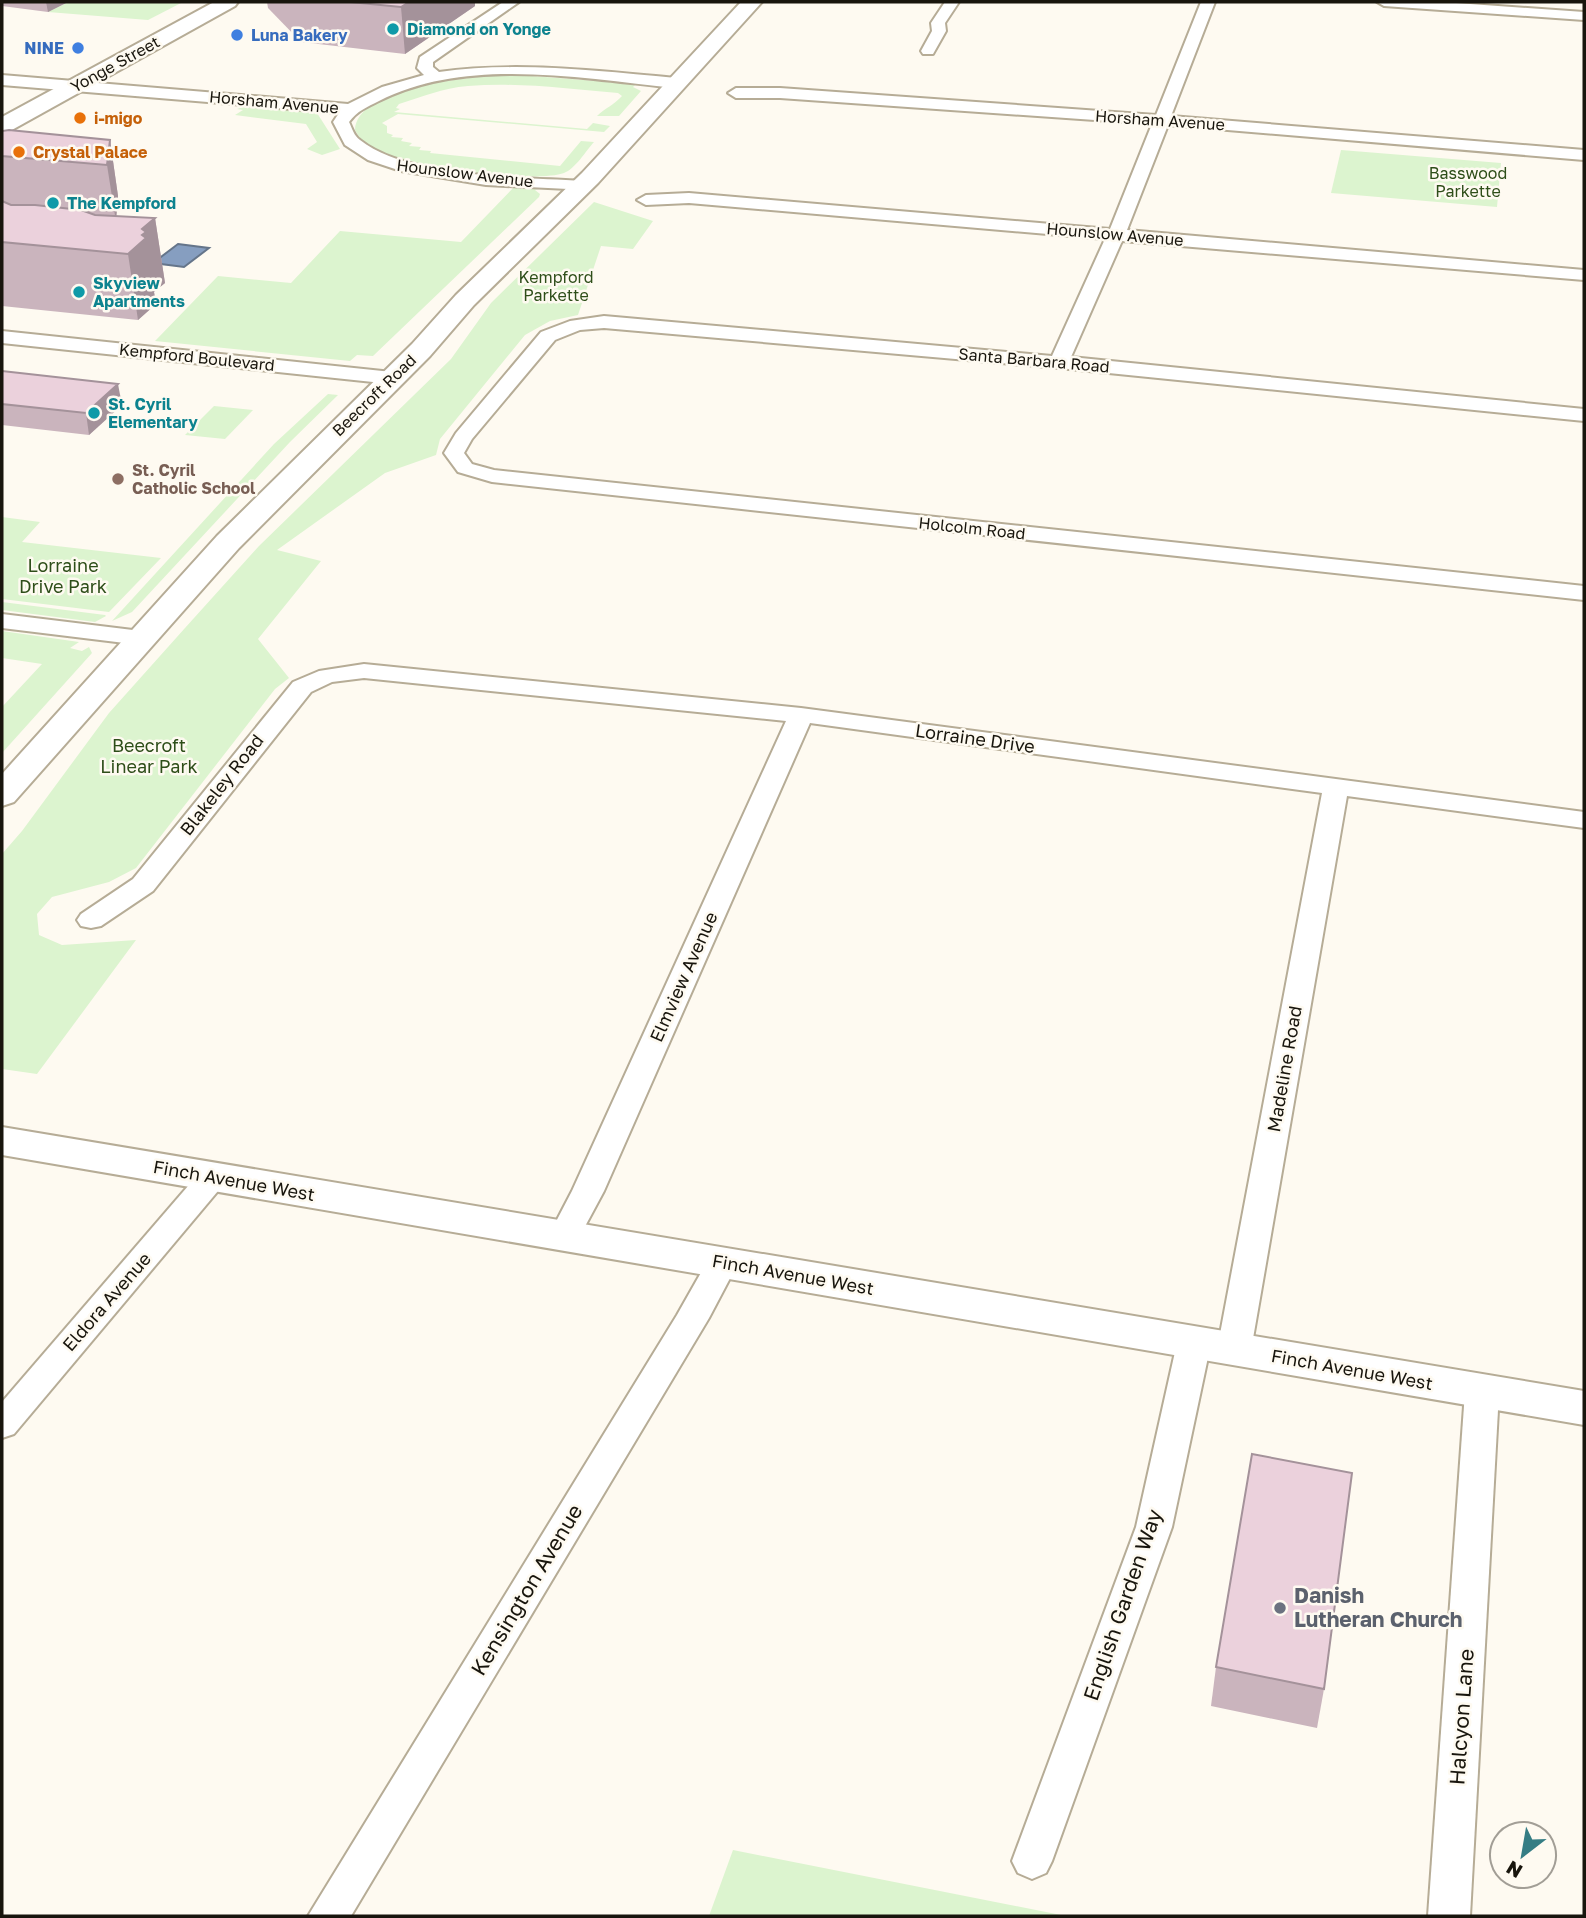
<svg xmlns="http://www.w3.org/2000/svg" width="1586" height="1918" font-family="'Golos Text',sans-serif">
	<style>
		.green { fill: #dcf4cf }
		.water { fill: #869ec0; stroke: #65758a; stroke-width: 2 }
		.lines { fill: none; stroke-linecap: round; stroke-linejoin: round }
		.street-casing { stroke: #b6ac96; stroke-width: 4 }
		.secondary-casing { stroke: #b6ac96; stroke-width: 4 }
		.primary-casing { stroke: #b6ac96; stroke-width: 4 }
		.street { fill: #fff; fill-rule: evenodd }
		.secondary { fill: #fff; fill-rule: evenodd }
		.primary { fill: #fff; fill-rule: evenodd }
		.wall { fill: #cab4bd }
		.shaded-wall { fill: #a4929a }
		.building { fill: #ebd1dc; stroke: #a4929a; stroke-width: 2 }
		.culture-dot { fill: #0f9aa8; stroke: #fefaf1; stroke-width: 2.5 }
		.shop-dot { fill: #3f7fe0; stroke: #fefaf1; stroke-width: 2.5 }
		.food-dot { fill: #e8710a; stroke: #fefaf1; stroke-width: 2.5 }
		.education-dot { fill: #8d6e63; stroke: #fefaf1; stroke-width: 2.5 }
		.worship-dot { fill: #6b7280; stroke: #fefaf1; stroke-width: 2.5 }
		.labels { text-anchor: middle; stroke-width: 5; stroke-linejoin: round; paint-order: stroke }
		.far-culture-label { font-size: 16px; font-weight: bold; fill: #0d838f; stroke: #fefaf1; text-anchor: start }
		.far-shop-label { font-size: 16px; font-weight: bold; fill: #366cbe; stroke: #fefaf1; text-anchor: start }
		.far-street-label { font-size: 16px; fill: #18150d; stroke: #fefaf1 }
		.far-food-label { font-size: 16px; font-weight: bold; fill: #c56008; stroke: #fefaf1; text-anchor: start }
		.far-park-label { font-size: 16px; fill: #2e4e19; stroke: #fefaf1 }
		.far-education-label { font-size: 16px; font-weight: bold; fill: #785e54; stroke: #fefaf1; text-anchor: start }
		.park-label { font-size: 18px; fill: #2e4e19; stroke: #fefaf1 }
		.street-label { font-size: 18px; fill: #18150d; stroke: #fefaf1 }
		.near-street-label { font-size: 21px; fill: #18150d; stroke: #fefaf1 }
		.near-worship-label { font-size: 21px; font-weight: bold; fill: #5b616d; stroke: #fefaf1; text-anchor: start }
	</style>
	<rect width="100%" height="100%" fill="#fefaf1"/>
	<g class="green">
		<path d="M 68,2 L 183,2 L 148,20 L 48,12 Z"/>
		<path d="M 488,76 L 532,76 L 636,84 L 633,87 L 641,91 L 619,116 L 597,116 C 605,108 614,105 622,96 L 618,93 C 568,89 520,82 468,86 C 442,88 422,97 399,104 L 396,108 L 400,109 L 394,112 L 587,129 L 593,123 L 610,126 L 604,132 L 398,114 L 382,123 L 387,126 L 387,133 L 393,135 L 391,137 L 403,138 L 401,141 L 412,143 L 409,146 L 421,147 L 419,150 L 431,151 L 430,153 L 560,166 L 581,141 L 594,142 C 586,151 575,169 564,173 C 537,183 423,169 393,158 C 378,153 362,145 355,130 C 357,89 456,79 488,76 Z"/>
		<path d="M 246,106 L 317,113 L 340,149 L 322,155 L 307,149 L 317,142 L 306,124 L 235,115 L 243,110 L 237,109 Z"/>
		<path d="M 1341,150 L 1501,163 L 1497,207 L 1331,193 Z"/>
		<path d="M 516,185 L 539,189 L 535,190 L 540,194 L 539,197 L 373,356 L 357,355 L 350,361 L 155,341 L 218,276 L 291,283 L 340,231 L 461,242 Z"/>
		<path d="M 594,202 L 653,221 L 633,249 L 601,246 L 578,315 L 550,321 L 525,335 L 440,439 L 436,455 L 385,473 L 277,550 L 321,561 L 258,639 L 289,678 L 275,689 L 136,868 L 109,882 L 52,897 L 37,914 L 39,935 L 62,945 L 136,940 L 37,1074 L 2,1069 L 2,854 L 22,831 L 109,713 L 185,628 L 259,546 L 451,359 L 491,303 Z"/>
		<path d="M 328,394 L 338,395 L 290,442 L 132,612 L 112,621 L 274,444 Z"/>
		<path d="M 214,406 L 253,410 L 225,439 L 185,435 Z"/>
		<path d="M 2,517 L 40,522 L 22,542 L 161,558 L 109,612 L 2,599 Z"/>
		<path d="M 2,602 L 105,615 L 106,616 L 95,622 L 2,610 Z"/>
		<path d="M 2,631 L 79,642 L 70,648 L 82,651 L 89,647 L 92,653 L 2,753 L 2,707 L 42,664 L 2,658 Z"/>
		<path d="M 733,1850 L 1066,1916 L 709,1916 Z"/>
	</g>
	<path class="water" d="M 178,244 L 209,248 L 184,267 L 153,263 Z"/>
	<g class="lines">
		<g class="street-casing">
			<g id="street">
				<path d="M 503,2 L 519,2 L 433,62 L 433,67 L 439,72 C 518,61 597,71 676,78 L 684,83 L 676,88 C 581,79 468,56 379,101 C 367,107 357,111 349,122 C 352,128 354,136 360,140 C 407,178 522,177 582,181 L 588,182 L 590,186 L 588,190 L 486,185 L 401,171 L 368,160 L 345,145 L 333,122 L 339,113 L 2,85 L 2,75 L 348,104 L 382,87 L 424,75 L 417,68 L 420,57 Z"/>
				<path d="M 945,2 L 959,2 L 945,23 L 946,31 L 933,54 L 923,54 L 921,51 L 932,31 L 931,23 Z"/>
				<path d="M 1201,2 L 1215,2 L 1171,116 L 1584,150 L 1584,160 L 1168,125 L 1127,230 L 1584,270 L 1584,280 L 1122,241 L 1071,357 L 1584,409 L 1584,421 L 1059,368 L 604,328 L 580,330 L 555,340 L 472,439 L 464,453 L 472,464 L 494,470 L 1584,586 L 1584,600 L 492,482 L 458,472 L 444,453 L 456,433 L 541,332 L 570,321 L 604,316 L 1052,356 L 1105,239 L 689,203 L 646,205 L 637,200 L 646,195 L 689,193 L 1110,229 L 1152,124 L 780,98 L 736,98 L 728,93 L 736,88 L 780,88 L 1156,115 Z"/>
				<path d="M 1377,2 L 1442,2 L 1584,12 L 1584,20 L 1384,6 Z"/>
				<path d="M 2,331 L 392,372 L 402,378 L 392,384 L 2,343 Z"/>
				<path d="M 2,614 L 141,631 L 149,633 L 153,638 L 149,643 L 141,645 L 2,628 Z"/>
				<path d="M 364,664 L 801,708 L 1584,812 L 1584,828 L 1347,796 L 1251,1350 L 1246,1358 L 1234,1362 L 1222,1358 L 1217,1350 L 1322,793 L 810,723 L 604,1191 L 575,1245 L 564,1248 L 553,1245 L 548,1237 L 572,1191 L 786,721 L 364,678 L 332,682 L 311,692 L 153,891 L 101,926 L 91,928 L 81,926 L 77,920 L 81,914 L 133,879 L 293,682 L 319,671 Z"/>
				<path d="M 212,1168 L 223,1171 L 228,1178 L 223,1185 L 14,1434 L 2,1438 L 2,1402 L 201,1171 Z"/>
				<path d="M 722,1252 L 733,1255 L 738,1263 L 709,1318 L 351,1916 L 308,1916 L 677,1315 L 711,1255 Z"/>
				<path d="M 1194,1331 L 1206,1335 L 1211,1343 L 1172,1527 L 1052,1861 L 1046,1873 L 1032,1879 L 1018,1873 L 1012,1861 L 1136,1527 L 1177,1343 L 1182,1335 Z"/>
				<path d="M 1482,1380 L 1494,1383 L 1499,1392 L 1470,1916 L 1428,1916 L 1465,1392 L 1470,1383 Z"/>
			</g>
		</g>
		<g class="secondary-casing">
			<g id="secondary">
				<path d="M 741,2 L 762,2 L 598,183 L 474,305 L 430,356 L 239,548 L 14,802 L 2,806 L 2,774 L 217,536 L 412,344 L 456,295 L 582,173 Z"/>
				<path d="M 2,1127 L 1584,1391 L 1584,1425 L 2,1155 Z"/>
			</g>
		</g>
		<g class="primary-casing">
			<path id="primary" d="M 214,2 L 238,2 L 235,6 L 10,131 L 2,133 L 2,117 Z"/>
		</g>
		<use href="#street" class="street"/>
		<use href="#secondary" class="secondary"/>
		<use href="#primary" class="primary"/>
	</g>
	<g class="wall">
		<path d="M 2,2 L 68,2 L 48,12 L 2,6 Z"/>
		<path d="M 267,2 L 475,2 L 475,6 L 405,54 L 301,42 L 268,8 Z"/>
		<path d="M 2,131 L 110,140 L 118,196 L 116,216 L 155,218 L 165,283 L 154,292 L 156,304 L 138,320 L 2,306 Z"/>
		<path d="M 2,371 L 122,405 L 89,435 L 2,425 Z"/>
		<path d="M 1216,1667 L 1324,1689 L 1317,1728 L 1211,1706 Z"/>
	</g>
	<g class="shaded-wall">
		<path d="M 46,2 L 68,2 L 48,12 Z"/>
		<path d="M 409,2 L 475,2 L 475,6 L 405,54 L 401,7 Z"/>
		<path d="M 110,140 L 118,196 L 116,222 L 107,165 Z"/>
		<path d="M 155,218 L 165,283 L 154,292 L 156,304 L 138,320 L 128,254 L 142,229 Z"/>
		<path d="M 118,384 L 122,405 L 89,435 L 86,413 Z"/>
	</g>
	<g class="building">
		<path d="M 350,2 L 409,2 L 401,7 Z"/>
		<path d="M 9,130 L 110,140 L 107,165 L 2,156 L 2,131 Z"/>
		<path d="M 2,201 L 11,205 L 35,205 L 81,210 L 95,215 L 155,218 L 142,229 L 146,232 L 142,235 L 146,238 L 128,254 L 2,242 Z"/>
		<path d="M 2,371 L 118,384 L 86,413 L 2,404 Z"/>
		<path d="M 1252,1454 L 1352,1473 L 1324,1689 L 1216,1667 Z"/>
	</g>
	<g class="culture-dot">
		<circle cx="393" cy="29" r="7"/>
		<circle cx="53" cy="203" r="7"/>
		<circle cx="79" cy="292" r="7"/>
		<circle cx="94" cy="413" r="7"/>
	</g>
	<g class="shop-dot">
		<circle cx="237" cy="35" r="7"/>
		<circle cx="78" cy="48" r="7"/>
	</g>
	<g class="food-dot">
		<circle cx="80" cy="118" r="7"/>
		<circle cx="19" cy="152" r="7"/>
	</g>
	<circle class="education-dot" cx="118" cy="479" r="7"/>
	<circle class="worship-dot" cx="1280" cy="1608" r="7"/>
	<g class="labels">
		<g class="far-culture-label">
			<text x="407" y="35">Diamond on Yonge</text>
			<text x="67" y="209">The Kempford</text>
			<text x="93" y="289">Skyview<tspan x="93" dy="18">Apartments</tspan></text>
			<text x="108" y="410">St. Cyril<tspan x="108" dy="18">Elementary</tspan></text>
		</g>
		<g class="far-shop-label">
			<text x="251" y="41">Luna Bakery</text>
			<text x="64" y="54" text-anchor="end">NINE</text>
		</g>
		<g class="far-street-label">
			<text transform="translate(115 64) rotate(-29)" y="6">Yonge Street</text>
			<text transform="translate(274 102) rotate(5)" y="6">Horsham Avenue</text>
			<text transform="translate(1160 120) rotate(4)" y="6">Horsham Avenue</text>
			<text transform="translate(465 173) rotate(7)" y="6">Hounslow Avenue</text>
			<text transform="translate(1115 234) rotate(5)" y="6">Hounslow Avenue</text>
			<text transform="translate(197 357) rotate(6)" y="6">Kempford Boulevard</text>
			<text transform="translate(1034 360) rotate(5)" y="6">Santa Barbara Road</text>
			<text transform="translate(374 395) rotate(-44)" y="6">Beecroft Road</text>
			<text transform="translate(972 528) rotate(6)" y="6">Holcolm Road</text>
		</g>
		<g class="far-food-label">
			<text x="94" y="124">i-migo</text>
			<text x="33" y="158">Crystal Palace</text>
		</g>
		<g class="far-park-label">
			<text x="1468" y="179">Basswood<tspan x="1468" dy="18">Parkette</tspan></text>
			<text x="556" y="283">Kempford<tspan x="556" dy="18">Parkette</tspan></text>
		</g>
		<g class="far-education-label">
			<text x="132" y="476">St. Cyril<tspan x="132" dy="18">Catholic School</tspan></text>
		</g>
		<g class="park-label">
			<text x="63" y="572">Lorraine<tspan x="63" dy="21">Drive Park</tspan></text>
			<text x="149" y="752">Beecroft<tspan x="149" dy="21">Linear Park</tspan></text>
		</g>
		<g class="street-label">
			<text transform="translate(975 739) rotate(8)" y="6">Lorraine Drive</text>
			<text transform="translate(222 785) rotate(-52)" y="6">Blakeley Road</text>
			<text transform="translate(684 977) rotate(-66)" y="6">Elmview Avenue</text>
			<text transform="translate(1285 1069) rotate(-80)" y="6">Madeline Road</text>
			<text transform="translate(234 1181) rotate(10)" y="6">Finch Avenue West</text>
			<text transform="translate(793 1275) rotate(10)" y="6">Finch Avenue West</text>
			<text transform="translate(107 1302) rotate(-49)" y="6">Eldora Avenue</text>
			<text transform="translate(1352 1370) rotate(10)" y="6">Finch Avenue West</text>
		</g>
		<g class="near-street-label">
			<text transform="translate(527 1590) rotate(-59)" y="7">Kensington Avenue</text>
			<text transform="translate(1123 1605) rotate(-71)" y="7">English Garden Way</text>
			<text transform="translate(1462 1717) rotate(-86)" y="7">Halcyon Lane</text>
		</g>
		<g class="near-worship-label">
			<text x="1294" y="1603">Danish<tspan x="1294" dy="24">Lutheran Church</tspan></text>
		</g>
	</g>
	<rect width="1586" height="1918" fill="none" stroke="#18150d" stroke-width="7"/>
	<g transform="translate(1523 1855) rotate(211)"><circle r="33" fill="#fefaf1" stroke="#a29e96" stroke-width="2"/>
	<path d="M0-5L12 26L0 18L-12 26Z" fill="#357d84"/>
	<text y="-10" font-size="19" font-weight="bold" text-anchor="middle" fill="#18150d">N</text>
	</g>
</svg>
